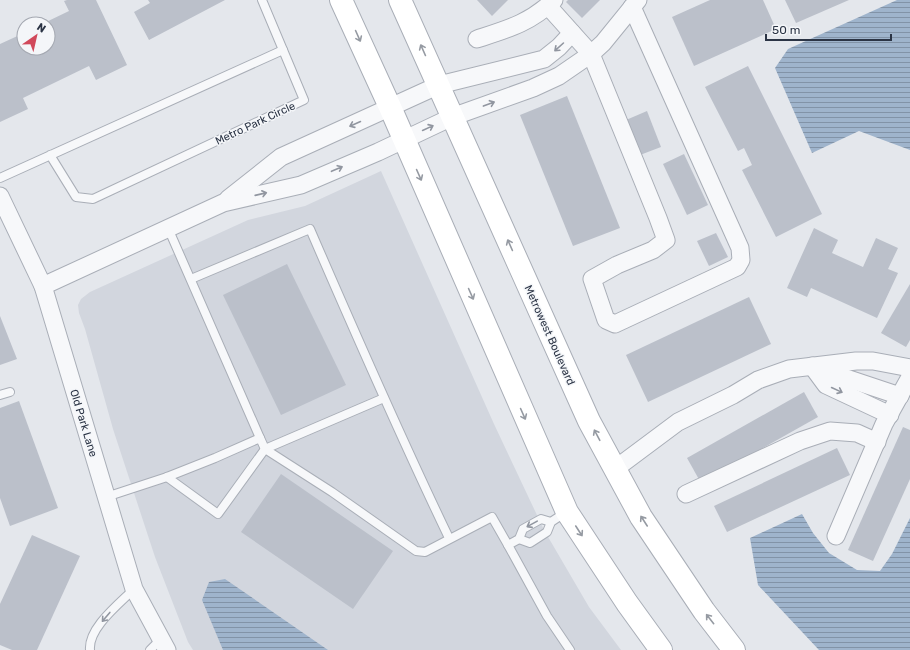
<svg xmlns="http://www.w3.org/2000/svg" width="910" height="650" font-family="Rubik,sans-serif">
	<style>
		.built { fill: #d2d6de }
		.water { fill: url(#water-rules) }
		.building { fill: #bbc0ca }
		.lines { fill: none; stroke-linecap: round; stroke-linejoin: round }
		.lane-casing { stroke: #a9aeb7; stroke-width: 10 }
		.street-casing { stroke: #a9aeb7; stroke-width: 19 }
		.secondary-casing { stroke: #a9aeb7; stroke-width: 24 }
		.lane { stroke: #f7f8fa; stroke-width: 8 }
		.street { stroke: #f7f8fa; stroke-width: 17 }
		.secondary { stroke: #fff; stroke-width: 22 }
		.oneway { stroke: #959aa2 }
		.oneway2 { stroke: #9196a0 }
		.labels { text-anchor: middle; stroke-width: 3; stroke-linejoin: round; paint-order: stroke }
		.street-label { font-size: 11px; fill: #2b3445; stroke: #f4f6f9 }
	</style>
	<defs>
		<pattern id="water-rules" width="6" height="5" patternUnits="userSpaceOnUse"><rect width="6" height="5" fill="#9fb4cc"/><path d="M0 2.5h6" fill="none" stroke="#8293a7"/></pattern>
	</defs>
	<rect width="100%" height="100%" fill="#e4e7ec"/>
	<path class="built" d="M 381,171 L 494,424 L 544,530 L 589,607 L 621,650 L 193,650 L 188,642 L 155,557 L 113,429 L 85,329 L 79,313 L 78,305 L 81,299 L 90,292 L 248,220 L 305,206 Z"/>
	<g class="water">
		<path d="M 897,0 L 910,0 L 910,150 L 859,131 L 812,153 L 775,68 L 788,49 Z"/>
		<path d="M 802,514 L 813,533 L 829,553 L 857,570 L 880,571 L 892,554 L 910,518 L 910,650 L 819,650 L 758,585 L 750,538 Z"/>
		<path d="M 225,579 L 328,650 L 223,650 L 202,600 L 209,582 Z"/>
	</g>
	<g class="building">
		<path d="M 67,0 L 96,0 L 127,65 L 96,80 L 89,66 L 23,98 L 28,109 L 0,122 L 0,44 L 24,33 L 24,48 L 48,48 L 48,24 L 42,24 L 69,11 L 64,1 Z"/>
		<path d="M 148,0 L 225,0 L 149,40 L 134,12 L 150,3 Z"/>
		<path d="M 477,0 L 508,0 L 492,16 Z"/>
		<path d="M 568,0 L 600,0 L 582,18 L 566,2 Z"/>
		<path d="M 710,0 L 763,0 L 776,29 L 694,66 L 672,17 Z"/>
		<path d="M 785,0 L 849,0 L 796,23 Z"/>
		<path d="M 748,66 L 822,214 L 776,237 L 742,170 L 752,165 L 744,148 L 738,151 L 705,87 Z"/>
		<path d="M 567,96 L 620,228 L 573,246 L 520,115 Z"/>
		<path d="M 647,111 L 661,147 L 640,155 L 626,120 Z"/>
		<path d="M 684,154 L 708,205 L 687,215 L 663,164 Z"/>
		<path d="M 814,228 L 838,240 L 832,253 L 863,267 L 876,238 L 898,248 L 888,269 L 898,273 L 877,318 L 811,288 L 807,297 L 787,288 Z"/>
		<path d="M 716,233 L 728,257 L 709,266 L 697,241 Z"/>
		<path d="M 287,264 L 346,385 L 281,415 L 223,295 Z"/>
		<path d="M 910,284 L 910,340 L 906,347 L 881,333 Z"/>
		<path d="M 749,297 L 771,344 L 648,402 L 626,355 Z"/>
		<path d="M 0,316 L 17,359 L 0,365 Z"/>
		<path d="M 804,392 L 818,417 L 701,483 L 687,458 Z"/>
		<path d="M 19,401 L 58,508 L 10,526 L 0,498 L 0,408 Z"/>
		<path d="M 903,427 L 910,430 L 910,479 L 873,561 L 848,550 Z"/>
		<path d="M 837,448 L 850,475 L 727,532 L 714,506 Z"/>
		<path d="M 281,474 L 393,551 L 353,609 L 241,532 Z"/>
		<path d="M 32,535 L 80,556 L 37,650 L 12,650 L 0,645 L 0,604 Z"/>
	</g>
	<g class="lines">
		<g class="lane-casing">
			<g id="lane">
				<path d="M 262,0 L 283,50"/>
				<path d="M 0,178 L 283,50 L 304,100 L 93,199 L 76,197 L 50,155"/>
				<path d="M 168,228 L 260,438"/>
				<path d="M 191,279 L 310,229 C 355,333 400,436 449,538"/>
				<path d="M 0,395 L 10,392"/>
				<path d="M 167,477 L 218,514 L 265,449 L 332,492 L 416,551 L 425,552 L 492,517 L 508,545"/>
				<path d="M 106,497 L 167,477 L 215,458 L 260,438 L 265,449 L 384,398"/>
				<path d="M 551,522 L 541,519 L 523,529 L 519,539 L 508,545 L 547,616 L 570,650"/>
				<path d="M 519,539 L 530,543 L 547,532 L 551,522 L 566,512"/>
				<path d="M 90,650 C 88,628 119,604 134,589"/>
				<path d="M 150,650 L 161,639"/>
			</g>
		</g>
		<g class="street-casing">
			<g id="street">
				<path d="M 548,6 L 591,54 L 658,218 L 666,240 L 653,250 L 617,265 L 592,279 L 606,320 L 615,324 L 737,267 L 741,260 L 740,248 L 632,7"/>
				<path d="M 477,39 C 508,29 530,23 554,0"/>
				<path d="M 0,196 L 43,286 L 134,589 L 167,650"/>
				<path d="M 228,199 L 281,157 L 439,85 L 544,59 L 559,47 L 572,33"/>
				<path d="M 43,286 L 223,203 L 301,185 L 378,152 L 452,117 L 533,88 L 559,76 L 591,54 L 603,43 L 638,0"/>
				<path d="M 812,366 L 826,385 L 890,415"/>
				<path d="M 816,368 L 900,396"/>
				<path d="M 615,469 L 678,422 L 733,395 L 758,380 L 789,369 L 856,361 L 873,361 L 910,368"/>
				<path d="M 686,494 L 800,441 L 830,431 L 857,433 L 877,442"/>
				<path d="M 836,536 L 884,424 L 910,377"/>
			</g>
		</g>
		<g class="secondary-casing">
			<g id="secondary">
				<path d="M 341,0 L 390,107 L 567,512 L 627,603 L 661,650"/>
				<path d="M 400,0 L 589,421 L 641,517 L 704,611 L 734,650"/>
			</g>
		</g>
		<use href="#lane" class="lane"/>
		<use href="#street" class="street"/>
		<use href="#secondary" class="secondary"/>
	</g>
	<defs><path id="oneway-shaft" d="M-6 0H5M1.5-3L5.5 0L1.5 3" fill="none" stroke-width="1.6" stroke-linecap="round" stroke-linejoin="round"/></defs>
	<g class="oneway">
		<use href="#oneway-shaft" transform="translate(358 36) rotate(66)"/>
		<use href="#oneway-shaft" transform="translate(423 50) rotate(-114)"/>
		<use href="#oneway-shaft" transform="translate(419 175) rotate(66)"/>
		<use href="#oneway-shaft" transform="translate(510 245) rotate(-114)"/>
		<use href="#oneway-shaft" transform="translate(471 294) rotate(66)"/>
		<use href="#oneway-shaft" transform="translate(523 414) rotate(66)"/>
		<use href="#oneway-shaft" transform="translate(597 435) rotate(-118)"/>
		<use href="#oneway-shaft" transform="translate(644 521) rotate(-123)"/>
		<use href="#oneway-shaft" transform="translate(579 531) rotate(57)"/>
		<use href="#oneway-shaft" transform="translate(710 619) rotate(-128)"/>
	</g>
	<g class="oneway2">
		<use href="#oneway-shaft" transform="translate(559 47) rotate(138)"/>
		<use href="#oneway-shaft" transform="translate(489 104) rotate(-20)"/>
		<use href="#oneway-shaft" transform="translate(355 124) rotate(156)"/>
		<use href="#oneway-shaft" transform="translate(428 128) rotate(-25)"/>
		<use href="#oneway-shaft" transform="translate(337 169) rotate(-23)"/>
		<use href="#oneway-shaft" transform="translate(261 194) rotate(-13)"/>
		<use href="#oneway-shaft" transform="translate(837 390) rotate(25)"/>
		<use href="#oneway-shaft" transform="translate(532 524) rotate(151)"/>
		<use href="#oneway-shaft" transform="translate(106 617) rotate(130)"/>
	</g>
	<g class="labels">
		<g class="street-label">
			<text transform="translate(255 123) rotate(-25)" y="4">Metro Park Circle</text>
			<text transform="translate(550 335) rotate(66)" y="4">Metrowest Boulevard</text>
			<text transform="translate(84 423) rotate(73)" y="4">Old Park Lane</text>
		</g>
	</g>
	<g transform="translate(36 36) rotate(34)"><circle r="19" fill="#f4f6f9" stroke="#a4a8b1"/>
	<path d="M0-3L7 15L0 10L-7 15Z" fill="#d1495b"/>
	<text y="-6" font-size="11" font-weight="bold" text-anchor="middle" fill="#2b3445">N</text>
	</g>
	<path d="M766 34v6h125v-6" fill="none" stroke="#2b3445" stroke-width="2"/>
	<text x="772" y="34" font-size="12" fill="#2b3445" stroke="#f4f6f9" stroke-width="3" paint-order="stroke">50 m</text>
</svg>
